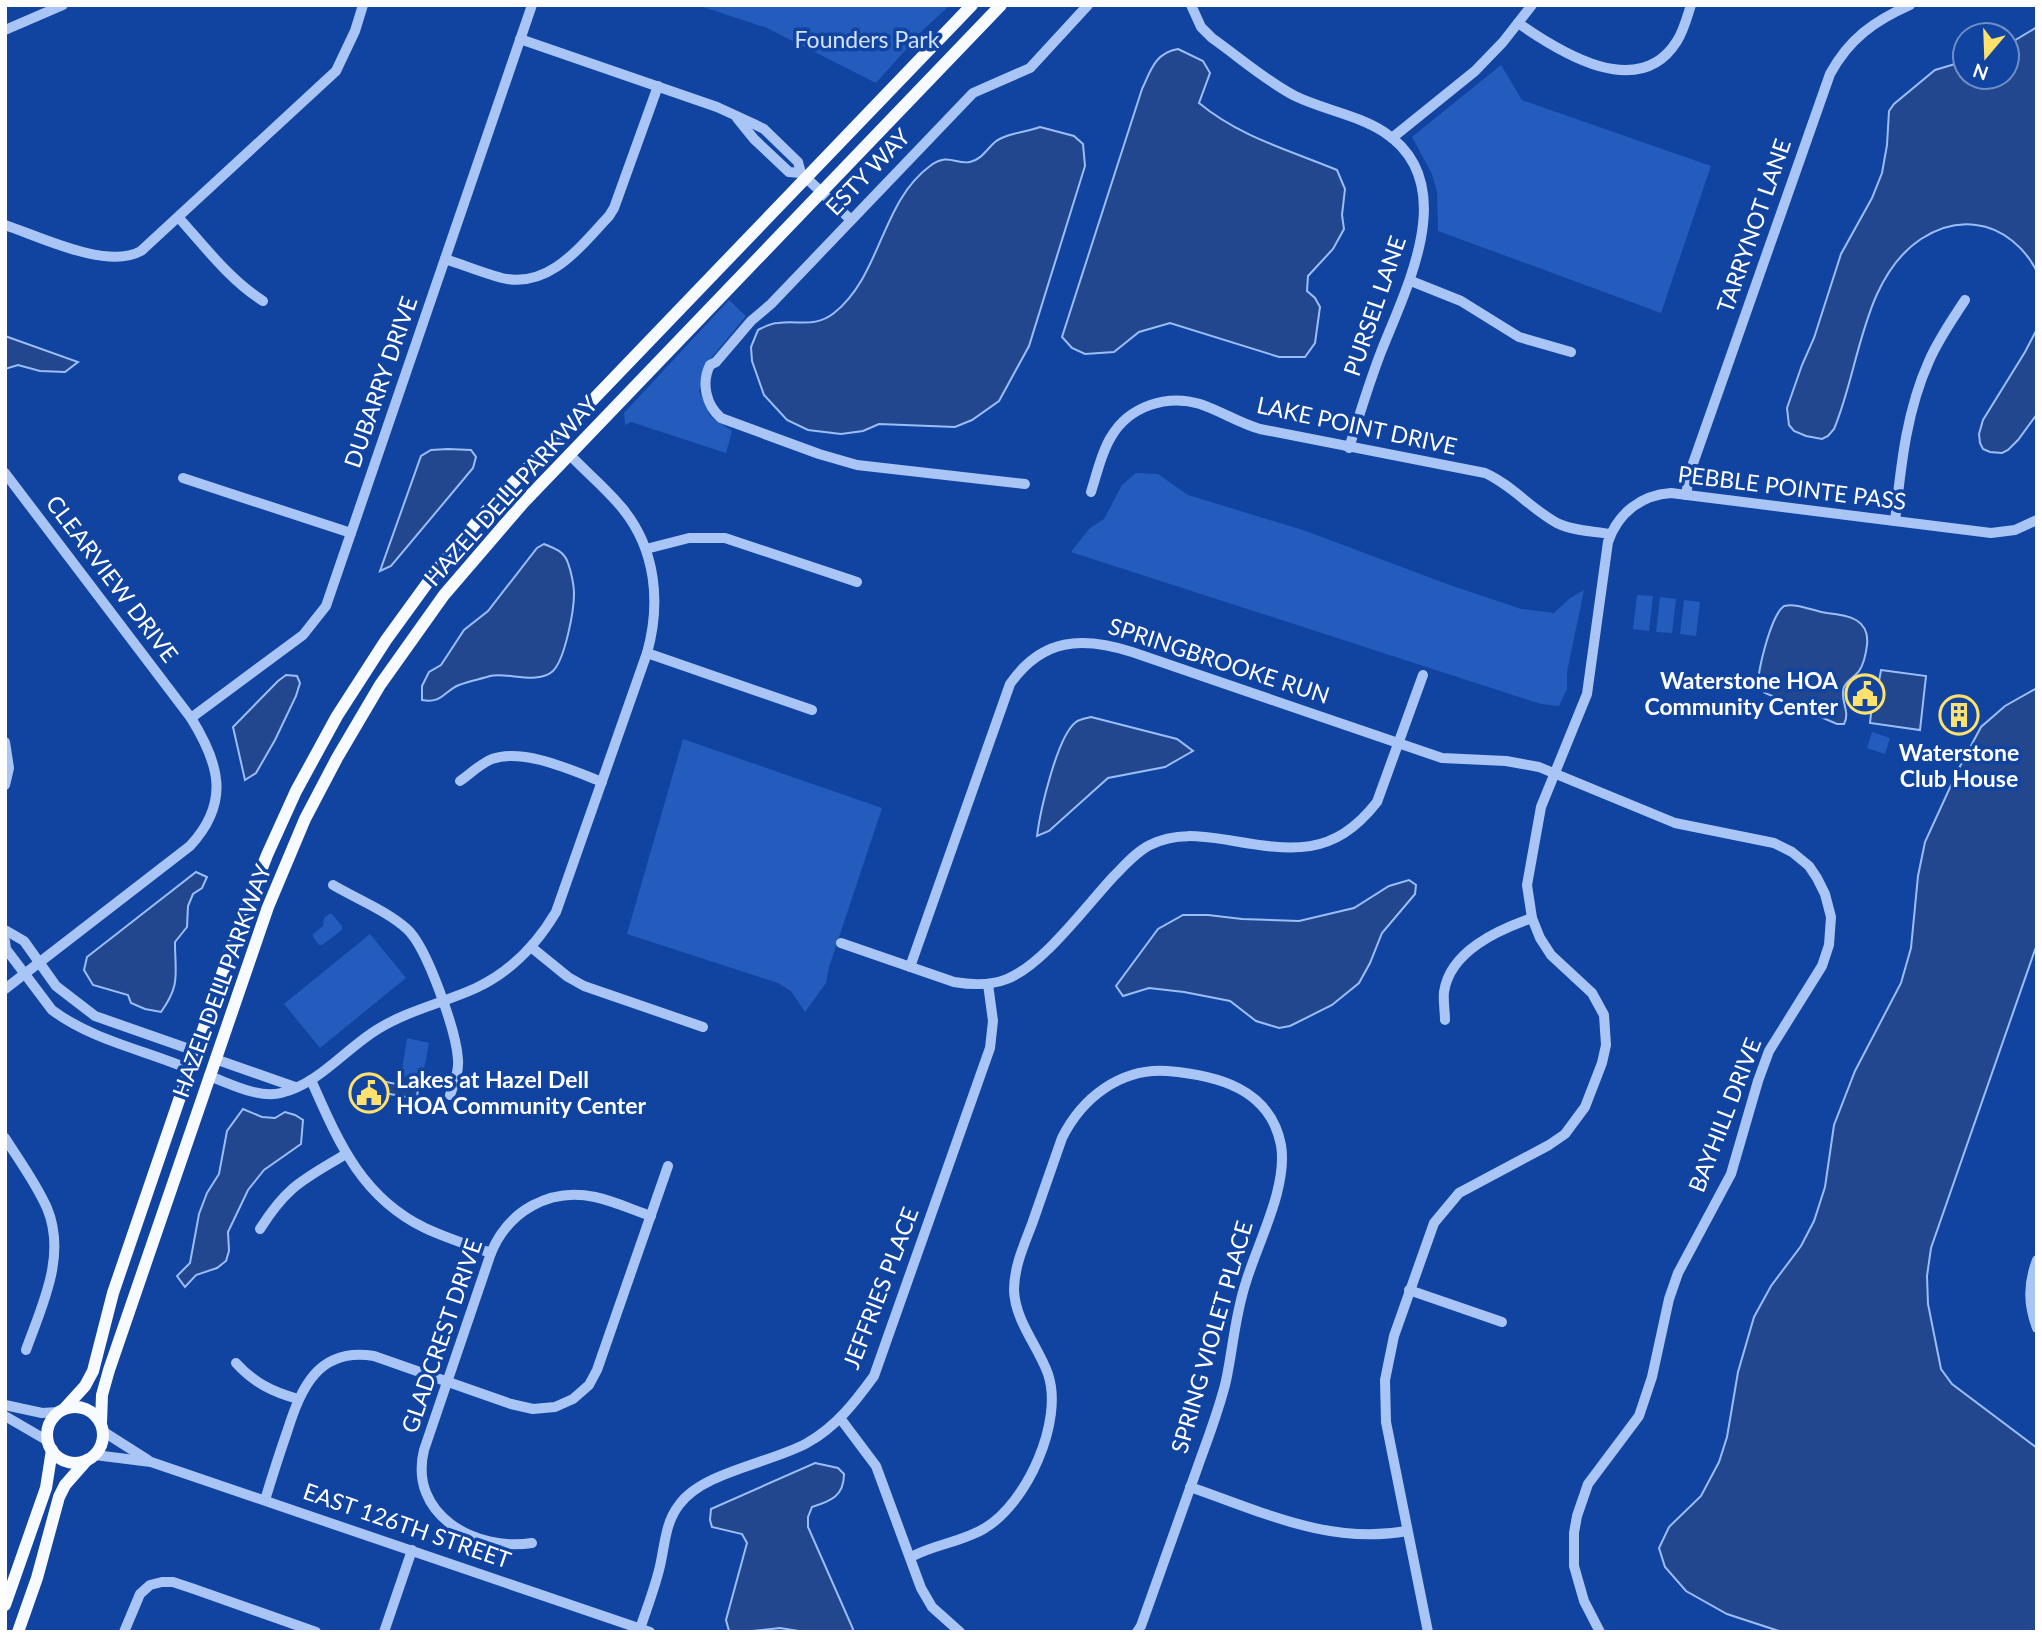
<svg xmlns="http://www.w3.org/2000/svg" width="2042" height="1637" font-family="Lato,sans-serif">
	<style>
		.green { fill: #245cbe }
		.water { fill: #22478e; stroke: #9bbef8; stroke-width: 2 }
		.lines { fill: none; stroke-linecap: round; stroke-linejoin: round }
		.minor { stroke: #a9c5f5; stroke-width: 10 }
		.major { stroke: #f7faff; stroke-width: 12 }
		.labels { text-anchor: middle; stroke-width: 7; stroke-linejoin: round; paint-order: stroke }
		.park-label { font-size: 23px; fill: #d2e2fe; stroke: #1143a0 }
		.street-label { font-size: 23px; fill: #fff; stroke: #1143a0 }
		.poi-label { font-size: 23px; font-weight: bold; fill: #fff; stroke: #1143a0; text-anchor: end }
	</style>
	<rect width="100%" height="100%" fill="#1143a0"/>
	<g class="green">
		<path d="M 697,5 L 950,5 L 924,29 L 876,83 L 767,28 Z"/>
		<path d="M 1501,65 L 1522,100 L 1711,166 L 1661,313 L 1438,231 L 1437,192 L 1432,174 L 1412,137 Z"/>
		<path d="M 729,300 L 746,316 L 708,362 L 699,391 L 710,416 L 732,431 L 726,453 L 631,422 L 625,425 L 624,413 Z"/>
		<path d="M 1136,473 L 1158,474 L 1188,495 L 1306,531 L 1447,584 L 1521,609 L 1554,613 L 1570,598 L 1584,590 L 1567,672 L 1567,689 L 1559,706 L 1541,704 L 1071,552 L 1090,528 L 1104,519 L 1122,485 Z"/>
		<path d="M 1637,595 L 1653,596 L 1649,631 L 1633,629 Z"/>
		<path d="M 1660,597 L 1676,599 L 1672,633 L 1656,632 Z"/>
		<path d="M 1684,600 L 1700,602 L 1696,636 L 1680,634 Z"/>
		<path d="M 1872,732 L 1890,738 L 1885,754 L 1867,748 Z"/>
		<path d="M 683,739 L 882,808 L 829,967 L 826,983 L 805,1012 L 791,991 L 778,983 L 627,934 Z"/>
		<path d="M 329,914 L 332,914 L 342,926 L 342,930 L 322,945 L 319,945 L 313,937 L 313,934 L 323,926 L 324,918 Z"/>
		<path d="M 370,934 L 406,978 L 320,1048 L 284,1004 Z"/>
		<path d="M 407,1038 L 429,1043 L 422,1080 L 401,1076 Z"/>
	</g>
	<g class="water">
		<path d="M 2037,27 L 2037,272 C 2026,249 2003,228 1976,225 C 1956,222 1938,228 1921,239 C 1862,278 1860,368 1834,429 L 1828,436 L 1822,439 L 1806,436 L 1794,431 L 1789,425 L 1787,408 L 1802,365 L 1814,338 L 1841,254 L 1872,198 L 1882,173 L 1887,145 L 1889,111 L 1894,104 L 1935,70 L 1965,61 L 1965,77 L 2007,77 L 2007,45 Z"/>
		<path d="M 1178,49 L 1203,61 L 1210,73 L 1199,103 C 1240,137 1289,150 1337,170 L 1345,189 L 1342,215 L 1344,229 L 1333,249 L 1308,276 L 1307,291 L 1315,298 L 1320,307 L 1315,343 L 1305,357 L 1279,357 L 1170,323 L 1139,332 L 1114,352 L 1085,354 L 1072,348 L 1062,337 L 1142,89 C 1151,70 1155,53 1178,49 Z"/>
		<path d="M 1040,127 L 1074,136 L 1083,144 L 1085,166 L 1029,346 L 999,401 L 972,420 L 955,427 L 879,424 L 863,431 L 841,434 L 808,430 L 787,420 L 764,395 L 752,361 L 751,347 L 758,330 C 764,327 771,323 778,323 C 799,320 815,328 834,313 C 881,276 881,202 930,166 C 948,152 956,165 970,162 C 981,160 987,149 995,142 C 1006,133 1027,132 1040,127 Z"/>
		<path d="M 2037,329 L 2037,414 L 2018,440 L 2008,450 L 2002,453 L 1990,452 L 1983,449 L 1980,443 L 1979,434 L 1983,420 L 2025,352 Z"/>
		<path d="M 5,336 L 78,362 L 65,372 L 40,371 L 18,365 L 5,369 Z"/>
		<path d="M 448,449 L 471,450 L 476,457 L 473,468 L 391,566 L 380,571 L 421,456 L 431,450 Z"/>
		<path d="M 544,544 C 554,548 564,551 568,563 C 571,571 574,585 574,594 C 574,611 565,659 553,671 C 538,685 508,672 490,676 C 481,679 469,681 459,685 C 444,691 442,704 422,700 L 422,686 L 429,672 L 441,665 L 464,630 L 488,611 L 537,548 Z"/>
		<path d="M 1784,606 C 1799,603 1812,611 1827,613 C 1848,615 1870,619 1867,645 C 1866,653 1864,664 1859,671 C 1855,677 1847,680 1844,687 C 1839,700 1851,711 1844,724 L 1837,724 L 1765,693 L 1758,686 C 1758,669 1771,615 1784,606 Z"/>
		<path d="M 1881,670 L 1926,676 L 1920,730 L 1870,723 L 1874,687 L 1878,687 Z"/>
		<path d="M 286,675 L 297,676 L 300,683 L 296,696 L 275,740 L 256,773 L 245,780 L 233,727 L 278,681 Z"/>
		<path d="M 2037,688 L 2037,944 L 1931,1248 L 1927,1276 L 1928,1304 L 1941,1369 L 1952,1384 L 2037,1448 L 2037,1632 L 1782,1632 L 1727,1614 L 1686,1591 L 1665,1567 L 1659,1548 L 1669,1527 L 1701,1496 L 1719,1462 L 1727,1437 L 1738,1372 L 1754,1317 L 1771,1286 L 1801,1246 L 1814,1221 L 1825,1187 L 1834,1125 L 1855,1071 L 1901,983 L 1911,948 L 1918,876 L 1925,842 L 1958,770 L 1981,727 L 2005,706 Z"/>
		<path d="M 1091,717 L 1177,739 L 1193,751 L 1165,767 L 1108,778 L 1049,831 L 1037,836 C 1040,812 1057,736 1076,722 C 1079,719 1087,718 1091,717 Z"/>
		<path d="M 196,872 L 207,877 L 202,888 L 193,894 L 188,906 L 187,927 L 175,942 C 175,974 181,984 161,1012 L 145,1009 L 131,1003 L 128,995 L 93,985 L 84,970 L 87,957 Z"/>
		<path d="M 1409,880 L 1416,885 L 1415,894 L 1382,933 L 1370,963 L 1359,983 L 1332,1005 L 1290,1026 L 1279,1028 L 1256,1021 L 1230,1001 L 1184,992 L 1149,988 L 1123,996 L 1116,986 L 1158,929 L 1183,915 L 1208,915 L 1242,919 L 1299,921 L 1354,908 L 1389,886 Z"/>
		<path d="M 386,1082 L 418,1088 L 417,1099 L 384,1093 Z"/>
		<path d="M 243,1109 L 262,1117 L 275,1118 L 285,1112 L 295,1115 L 303,1120 L 301,1144 L 264,1170 L 248,1190 L 228,1232 L 229,1251 L 226,1261 L 217,1268 L 196,1275 L 185,1287 L 177,1276 L 190,1263 L 199,1214 L 207,1193 L 219,1174 L 227,1131 Z"/>
		<path d="M 815,1463 L 838,1468 L 844,1474 C 844,1496 831,1501 812,1507 L 808,1517 L 808,1527 L 853,1629 L 852,1632 L 805,1632 L 780,1628 L 743,1632 L 729,1631 L 726,1620 L 747,1543 L 742,1534 L 712,1527 L 710,1520 L 711,1509 Z"/>
	</g>
	<g class="lines">
		<g class="minor">
			<path d="M 1191,5 L 1201,27 L 1212,38 C 1239,57 1266,81 1295,96 C 1324,110 1358,115 1384,132 C 1462,183 1406,288 1381,352 C 1369,383 1359,416 1349,448"/>
			<path d="M 1518,23 C 1561,53 1639,102 1677,41 C 1684,30 1687,17 1691,5"/>
			<path d="M 5,30 L 63,5"/>
			<path d="M 520,39 L 717,107 L 754,124 L 764,129 L 798,162 L 801,173 L 851,220"/>
			<path d="M 737,118 L 754,139 L 789,172 L 801,173"/>
			<path d="M 1392,138 L 1475,71 L 1503,42 L 1532,5"/>
			<path d="M 179,218 C 205,247 230,280 263,301"/>
			<path d="M 5,225 C 41,237 107,270 141,251 L 336,71 L 355,31 L 363,5"/>
			<path d="M 445,259 C 464,265 483,273 502,278 C 549,289 580,247 609,216 L 614,208 L 658,86"/>
			<path d="M 1411,281 L 1461,301 L 1519,337 L 1571,352"/>
			<path d="M 5,473 L 191,718 C 219,763 231,802 190,846 L 5,989"/>
			<path d="M 183,478 L 351,533"/>
			<path d="M 1025,484 L 857,465 L 819,454 L 721,418 C 706,405 701,383 710,365 L 716,362 L 751,321 L 771,304 L 973,93 L 1030,68 L 1088,5"/>
			<path d="M 1091,492 C 1097,474 1101,453 1111,437 C 1129,406 1167,394 1200,404 C 1221,411 1239,423 1260,429 L 1485,473 C 1512,485 1531,509 1557,523 C 1573,531 1593,531 1610,534"/>
			<path d="M 1686,495 L 1690,472 L 1830,74 C 1849,39 1874,21 1910,5"/>
			<path d="M 1895,521 C 1901,466 1906,412 1929,361 C 1938,340 1952,320 1965,300"/>
			<path d="M 646,549 L 689,538 L 725,538 L 857,582"/>
			<path d="M 647,653 L 812,710"/>
			<path d="M 191,718 L 303,635 L 326,606 L 532,5"/>
			<path d="M 5,742 L 9,768 L 5,785"/>
			<path d="M 460,781 C 470,774 480,764 492,759 C 524,748 571,770 602,782"/>
			<path d="M 333,885 C 357,899 387,911 407,929 C 427,947 456,1031 458,1059 C 459,1072 454,1084 450,1095"/>
			<path d="M 5,930 L 24,941 L 56,986 L 95,1016 L 195,1051"/>
			<path d="M 5,941 L 6,949 L 52,1010 C 92,1040 144,1050 189,1069"/>
			<path d="M 841,943 L 954,982 C 972,985 990,986 1007,979 C 1043,965 1086,906 1114,876 C 1125,865 1136,852 1150,845 C 1175,832 1201,836 1228,840 C 1292,851 1333,858 1377,802 L 1423,675"/>
			<path d="M 531,947 L 568,977 L 584,986 L 703,1027"/>
			<path d="M 910,967 L 1010,684 C 1042,638 1082,636 1132,652 L 1442,758 L 1506,761 L 1539,767 L 1675,823 L 1774,843 L 1792,852 L 1809,866 L 1817,878 L 1825,894 L 1831,917 L 1829,945 L 1822,966 L 1769,1051 L 1758,1081 L 1731,1174 L 1678,1273 L 1669,1299 L 1652,1377 L 1639,1416 L 1588,1484 L 1577,1516 L 1574,1533 L 1574,1566 L 1584,1601 L 1600,1632"/>
			<path d="M 1445,1020 C 1445,1011 1443,1001 1444,992 C 1450,951 1498,930 1532,918"/>
			<path d="M 215,1059 L 295,1087"/>
			<path d="M 209,1076 C 229,1083 259,1099 281,1093 C 319,1084 345,1049 378,1029 C 409,1010 443,1003 476,988 C 510,972 537,944 556,912 L 647,653 C 661,603 656,550 623,509 C 607,489 587,473 569,454"/>
			<path d="M 311,1080 C 338,1141 361,1197 425,1228 C 446,1238 469,1245 491,1253"/>
			<path d="M 5,1138 C 19,1160 36,1183 47,1208 C 67,1256 42,1305 26,1350"/>
			<path d="M 260,1229 C 288,1185 303,1180 346,1154"/>
			<path d="M 2037,1260 C 2028,1284 2028,1304 2037,1328"/>
			<path d="M 1409,1290 L 1502,1322"/>
			<path d="M 236,1363 C 254,1383 273,1392 298,1399"/>
			<path d="M 5,1405 L 42,1413 L 58,1412"/>
			<path d="M 5,1416 L 48,1441"/>
			<path d="M 840,1418 L 876,1466 L 921,1588 L 932,1607 L 960,1632"/>
			<path d="M 104,1432 L 148,1460"/>
			<path d="M 95,1455 L 151,1462 L 650,1632"/>
			<path d="M 1190,1487 C 1263,1512 1329,1545 1407,1531"/>
			<path d="M 265,1500 C 272,1477 279,1455 287,1432 C 301,1388 318,1347 374,1356 L 511,1404 L 533,1409 L 555,1407 L 573,1399 L 589,1385 L 597,1370 L 668,1166"/>
			<path d="M 532,1543 C 476,1552 408,1515 424,1450 L 491,1253 C 508,1211 550,1187 595,1197 C 614,1201 633,1210 651,1216"/>
			<path d="M 911,1557 C 934,1544 963,1542 985,1528 C 1027,1503 1064,1421 1048,1374 C 1038,1346 1015,1321 1014,1290 C 1014,1267 1024,1245 1032,1224 C 1042,1195 1052,1166 1062,1138 C 1082,1098 1120,1068 1167,1071 C 1216,1075 1270,1088 1281,1145 C 1288,1187 1258,1242 1246,1282 C 1235,1315 1233,1348 1226,1381 C 1219,1410 1208,1438 1198,1466 C 1179,1519 1160,1572 1141,1626 L 1137,1632"/>
			<path d="M 124,1632 L 140,1594 L 150,1585 L 162,1582 L 173,1582 L 194,1589 L 316,1632"/>
			<path d="M 384,1632 L 412,1550"/>
			<path d="M 639,1632 C 646,1610 655,1588 660,1566 C 665,1545 665,1523 679,1505 C 702,1472 771,1463 807,1443 C 836,1427 855,1402 874,1376 L 990,1048 L 993,1021 L 988,984"/>
			<path d="M 1428,1632 L 1386,1422 L 1385,1380 L 1394,1336 L 1434,1223 L 1459,1193 L 1549,1145 L 1565,1134 L 1585,1107 L 1602,1063 L 1606,1045 L 1604,1015 L 1592,993 L 1551,955 L 1540,938 L 1532,918 L 1527,885 L 1541,807 L 1587,694 L 1608,542 C 1618,513 1641,495 1671,493 L 1991,533 L 2015,530 L 2037,520"/>
		</g>
		<g class="major">
			<circle cx="75" cy="1435" r="28"/>
			<path d="M 64,1409 L 85,1386 L 93,1371 L 113,1293 L 230,951 L 267,855 L 296,791 L 337,716 L 386,640 L 439,567 L 485,512 L 972,5"/>
			<path d="M 101,1423 L 102,1395 L 109,1370 L 268,907 L 305,819 L 337,758 L 380,685 L 444,595 L 524,502 L 1001,5"/>
			<path d="M 5,1605 L 46,1488 L 52,1450"/>
			<path d="M 18,1632 L 37,1578 L 59,1497 L 65,1485 L 87,1460"/>
		</g>
	</g>
	<defs>
		<g id="civic-ring" transform="scale(2.0125)"><circle r="9.5" fill="#1143a0" stroke="#ffe26d" stroke-width="1.5"/><path d="M-.6-6.5H3V-4.5H.6V-3L4-1V1h2V6H-6V1h2V-1L-.6-3ZM-1.2 2.5V6h2.4V2.5Z" fill="#ffe26d"/></g>
		<g id="building-ring" transform="scale(2.0125)"><circle r="9.5" fill="#1143a0" stroke="#ffe26d" stroke-width="1.5"/><path d="M-4-6H4V6H1V3H-1V6H-4ZM-2.5-4.3h1.7v1.8h-1.7ZM.8-4.3h1.7v1.8H.8ZM-2.5-1h1.7V.8h-1.7ZM.8-1h1.7V.8H.8Z" fill="#ffe26d"/></g>
	</defs>
	<g fill-rule="evenodd">
		<use href="#civic-ring" x="1865" y="694"/>
		<use href="#building-ring" x="1959" y="715"/>
		<use href="#civic-ring" x="369" y="1093"/>
	</g>
	<g class="labels">
		<g class="park-label">
			<text x="867" y="48">Founders Park</text>
		</g>
		<g class="street-label">
			<text transform="translate(868 172) rotate(-46)" y="8">ESTY WAY</text>
			<text transform="translate(1754 226) rotate(-71)" y="8">TARRYNOT LANE</text>
			<text transform="translate(1375 306) rotate(-71)" y="8">PURSEL LANE</text>
			<text transform="translate(381 382) rotate(-71)" y="8">DUBARRY DRIVE</text>
			<text transform="translate(1357 426) rotate(12)" y="8">LAKE POINT DRIVE</text>
			<text transform="translate(1792 488) rotate(7)" y="8">PEBBLE POINTE PASS</text>
			<text transform="translate(511 491) rotate(-48)" y="8">HAZEL DELL PARKWAY</text>
			<text transform="translate(112 579) rotate(53)" y="8">CLEARVIEW DRIVE</text>
			<text transform="translate(1219 661) rotate(18)" y="8">SPRINGBROOKE RUN</text>
			<text transform="translate(222 981) rotate(-70)" y="8">HAZEL DELL PARKWAY</text>
			<text transform="translate(1725 1115) rotate(-69)" y="8">BAYHILL DRIVE</text>
			<text transform="translate(881 1288) rotate(-69)" y="8">JEFFRIES PLACE</text>
			<text transform="translate(442 1336) rotate(-71)" y="8">GLADCREST DRIVE</text>
			<text transform="translate(1212 1337) rotate(-74)" y="8">SPRING VIOLET PLACE</text>
			<text transform="translate(407 1526) rotate(19)" y="8">EAST 126TH STREET</text>
		</g>
		<g class="poi-label">
			<text x="1838" y="689">Waterstone HOA<tspan x="1838" dy="26">Community Center</tspan></text>
			<text x="1959" y="761" text-anchor="middle">Waterstone<tspan x="1959" dy="26">Club House</tspan></text>
			<text x="396" y="1088" text-anchor="start">Lakes at Hazel Dell<tspan x="396" dy="26">HOA Community Center</tspan></text>
		</g>
	</g>
	<rect width="2042" height="1637" fill="none" stroke="#ffffff" stroke-width="14"/>
	<g transform="translate(1986 56) rotate(199)"><circle r="33" fill="#1143a0" stroke="#708ec6" stroke-width="2"/>
	<path d="M0-5L12 26L0 18L-12 26Z" fill="#ffe26d"/>
	<text y="-10" font-size="19" font-weight="bold" text-anchor="middle" fill="#ffffff">N</text>
	</g>
</svg>
